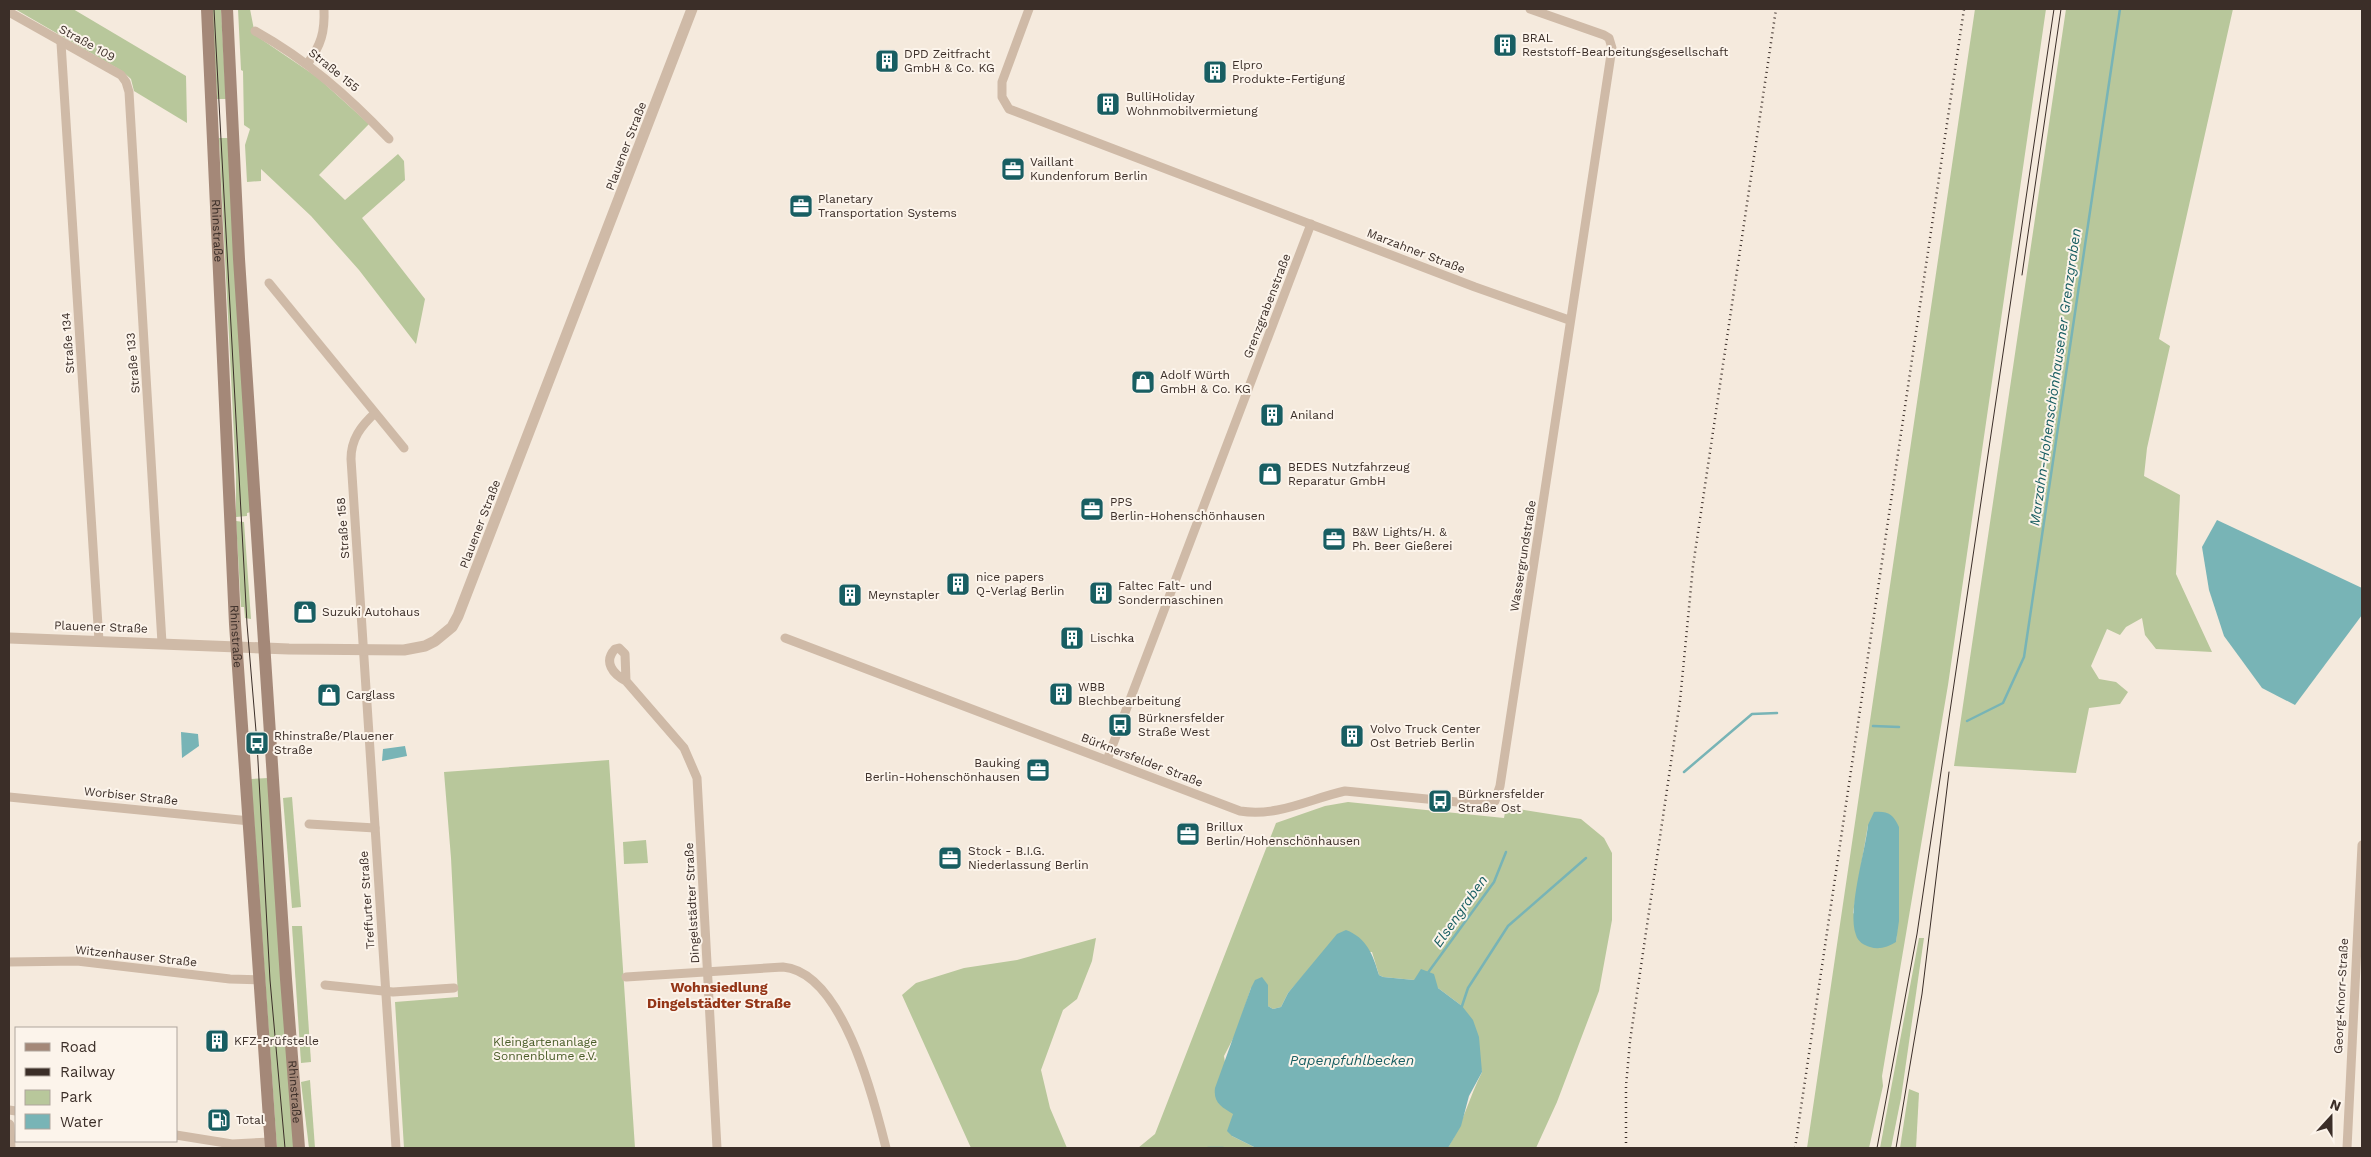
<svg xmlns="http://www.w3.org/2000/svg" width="2371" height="1157" font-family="'Work Sans',sans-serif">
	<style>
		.green { fill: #b8c79b; fill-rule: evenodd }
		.water { fill: #78b4b6 }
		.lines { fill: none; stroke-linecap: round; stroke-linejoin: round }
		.stream { stroke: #78b4b6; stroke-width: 2.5 }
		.minor { stroke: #cfbaa7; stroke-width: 9 }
		.tertiary { stroke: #cfbaa7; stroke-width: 11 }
		.secondary { stroke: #a48878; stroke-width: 12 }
		.tram { stroke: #3b2e28; stroke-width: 1 }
		.rail { stroke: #3b2e28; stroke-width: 2.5; stroke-dasharray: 1 4; stroke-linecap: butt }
		.labels { text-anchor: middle; stroke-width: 4; stroke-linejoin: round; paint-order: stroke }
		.poi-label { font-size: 12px; fill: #3b2e28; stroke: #fcf4eb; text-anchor: start }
		.street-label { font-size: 12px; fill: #3b2e28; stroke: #fcf4eb }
		.park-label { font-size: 12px; fill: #4a5d29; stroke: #fcf4eb }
		.water-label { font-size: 14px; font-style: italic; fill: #185e62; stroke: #fcf4eb }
		.neighbourhood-label { font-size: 14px; font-weight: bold; fill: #943517; stroke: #fcf4eb }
	</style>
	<rect width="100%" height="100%" fill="#f5eadd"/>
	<g class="green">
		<path d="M 15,9 L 73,9 L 186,76 L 187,123 L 134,91 L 131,79 L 122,71 Z"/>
		<path d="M 212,9 L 221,9 L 226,99 L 217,99 Z"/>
		<path d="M 238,9 L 250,9 L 255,35 L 317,77 L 369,124 L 319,175 L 345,200 L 398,154 L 404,161 L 405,180 L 362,218 L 425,299 L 416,344 L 359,270 L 311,216 L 261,169 L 261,181 L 247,182 L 245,145 L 250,129 L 244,125 L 243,71 L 241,70 Z"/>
		<path d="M 1975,9 L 2046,9 L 1948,685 L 1882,1076 L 1883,1086 L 1869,1148 L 1807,1148 ZM 1868,825 L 1899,827 L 1898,921 L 1896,942 L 1853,913 Z"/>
		<path d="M 2066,9 L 2233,9 L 2159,339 L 2170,346 L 2147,448 L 2144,476 L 2180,495 L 2176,574 L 2212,652 L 2156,649 L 2145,635 L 2142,618 L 2126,627 L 2120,635 L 2107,629 L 2091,666 L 2099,679 L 2116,682 L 2128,692 L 2120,704 L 2089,708 L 2076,773 L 1954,766 Z"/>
		<path d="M 219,138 L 228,138 L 251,512 L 247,513 L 247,516 L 236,517 L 236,476 Z"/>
		<path d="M 236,521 L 244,522 L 251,619 L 245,618 L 244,607 L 241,607 Z"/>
		<path d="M 609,760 L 635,1148 L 404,1148 L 395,1002 L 458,997 L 451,858 L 444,772 Z"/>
		<path d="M 268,778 L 295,1148 L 277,1148 L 251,779 Z"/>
		<path d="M 292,797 L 301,907 L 292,908 L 283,798 Z"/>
		<path d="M 1348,802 L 1504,818 L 1506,807 L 1581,819 L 1604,838 L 1612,853 L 1612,920 L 1599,991 L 1557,1102 L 1536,1148 L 1448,1148 C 1463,1123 1469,1098 1482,1072 L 1462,1006 L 1438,988 L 1414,980 L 1383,977 L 1379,975 L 1372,952 L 1323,953 L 1288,993 L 1281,1007 L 1273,1009 L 1268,1006 L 1268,985 L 1251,988 L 1236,1033 L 1224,1056 L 1233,1113 L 1232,1136 L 1256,1148 L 1138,1148 L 1155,1134 L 1276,823 L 1325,806 Z"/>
		<path d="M 646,840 L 648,863 L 624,864 L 623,842 Z"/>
		<path d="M 292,926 L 302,926 L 311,1062 L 301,1063 Z"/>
		<path d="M 1096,938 L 1092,961 L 1077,999 L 1063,1010 L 1041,1070 L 1050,1108 L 1067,1148 L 971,1148 L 902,995 L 916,983 L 964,968 L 1017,960 Z"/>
		<path d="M 1919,938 L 1924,938 L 1901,1098 L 1891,1148 L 1880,1148 Z"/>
		<path d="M 310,1080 L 315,1148 L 309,1148 L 301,1082 Z"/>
		<path d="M 1909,1089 L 1919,1093 L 1916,1148 L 1900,1148 Z"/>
	</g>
	<g class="water">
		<path d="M 2217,520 L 2362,588 L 2362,615 L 2295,705 L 2262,688 L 2224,636 L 2209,590 L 2202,547 Z"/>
		<path d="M 181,732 L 198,734 L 199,746 L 182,758 Z"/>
		<path d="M 405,746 L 407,756 L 382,761 L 383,749 Z"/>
		<path d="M 1874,812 C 1888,811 1893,814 1899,827 L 1899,921 L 1896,942 C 1888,947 1879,950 1870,947 C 1864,945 1858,942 1856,935 C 1847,911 1865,853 1868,825 Z"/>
		<path d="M 1346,930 C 1367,938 1373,955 1379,975 L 1383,977 L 1414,980 L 1421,969 L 1434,974 L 1438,988 L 1462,1006 L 1473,1020 L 1479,1037 L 1482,1072 L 1469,1096 L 1461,1126 L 1448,1148 L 1256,1148 L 1232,1136 L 1227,1131 L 1233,1114 C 1222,1107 1213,1103 1215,1088 L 1251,988 L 1255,980 L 1262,977 L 1268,985 L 1268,1006 L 1273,1009 L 1281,1007 L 1288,993 L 1337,934 Z"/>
	</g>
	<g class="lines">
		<g class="stream">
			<path d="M 1967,721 L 2003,703 L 2024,657 L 2120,9"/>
			<path d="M 1873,726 L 1899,727"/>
			<path d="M 1684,772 L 1752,714 L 1777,713"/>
			<path d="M 1427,974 L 1494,882 L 1506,852"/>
			<path d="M 1462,1006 L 1468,988 L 1508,926 L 1586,858"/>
			<path d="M 1208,1148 L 1223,1148"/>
		</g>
		<g class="minor">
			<path d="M 1029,9 L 1002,82 L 1002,97 L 1009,109 L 1475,287 L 1569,320"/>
			<path d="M 9,12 L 121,75 L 126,82 L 129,92 L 162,643"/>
			<path d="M 255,31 C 307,60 348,96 389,139"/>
			<path d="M 61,43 L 99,641"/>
			<path d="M 308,63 C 321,45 325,32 324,9"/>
			<path d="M 269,283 L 404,448"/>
			<path d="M 375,413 C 361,426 351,439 351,459 L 396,1148"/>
			<path d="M 785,638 L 1240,811 C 1278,817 1309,799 1345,791 L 1478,804 L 1488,805 L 1495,801 L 1500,786 L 1612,48 L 1609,38 L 1604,35 L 1530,9"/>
			<path d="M 626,681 L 625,654 L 619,648 L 615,649 C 603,662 613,674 626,681 L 684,748 L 697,778 L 717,1148"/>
			<path d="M 1107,760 L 1311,224"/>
			<path d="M 9,797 L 250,821"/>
			<path d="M 309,824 L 375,828"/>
			<path d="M 9,962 L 77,961 L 230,979 L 260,980"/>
			<path d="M 626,977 L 783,967 C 843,972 874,1100 886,1148"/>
			<path d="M 325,985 L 393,992 L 454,988"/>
			<path d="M 9,1110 L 16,1111"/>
			<path d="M 176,1135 L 232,1144 L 271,1142"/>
			<path d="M 2347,1148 L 2362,845"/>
		</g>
		<g class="tertiary">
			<path d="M 9,638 L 289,649 L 404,650 L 425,646 L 435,641 L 452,627 L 458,616 L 692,9"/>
			<path d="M 9,1125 L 10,1148"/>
		</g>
		<g class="secondary">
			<path id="s1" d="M 207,9 L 235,624 L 271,1148"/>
			<path id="s2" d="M 227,9 L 239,259 L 286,979 L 299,1148"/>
		</g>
		<g class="tram">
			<path d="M 214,9 L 247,624 L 257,743 L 270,980 L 285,1148"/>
			<path d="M 2022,275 L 2061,9"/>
			<path d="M 1877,1148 L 1917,934 L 2054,9"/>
			<path d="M 1896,1148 L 1922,994 L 1949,772"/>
		</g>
		<g class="rail">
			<path d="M 1626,1148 L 1626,1086 L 1630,1041 L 1680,701 L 1693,566 L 1776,9"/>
			<path d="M 1795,1148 L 1964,9"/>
		</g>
	</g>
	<defs>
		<g id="building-square" transform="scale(1.25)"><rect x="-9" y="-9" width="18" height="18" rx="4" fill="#185e62" stroke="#fcf4eb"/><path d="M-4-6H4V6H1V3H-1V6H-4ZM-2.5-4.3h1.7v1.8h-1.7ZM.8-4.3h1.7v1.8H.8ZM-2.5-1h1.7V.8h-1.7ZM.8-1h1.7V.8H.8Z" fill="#fff"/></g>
		<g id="office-square" transform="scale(1.25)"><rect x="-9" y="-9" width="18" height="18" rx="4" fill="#185e62" stroke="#fcf4eb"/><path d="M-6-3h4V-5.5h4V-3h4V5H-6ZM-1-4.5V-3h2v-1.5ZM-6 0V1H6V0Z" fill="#fff"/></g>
		<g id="shop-square" transform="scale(1.25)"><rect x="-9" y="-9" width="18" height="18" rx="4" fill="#185e62" stroke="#fcf4eb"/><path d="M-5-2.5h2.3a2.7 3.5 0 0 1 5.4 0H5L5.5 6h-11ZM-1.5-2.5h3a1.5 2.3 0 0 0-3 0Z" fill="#fff"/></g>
		<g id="bus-square" transform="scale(1.25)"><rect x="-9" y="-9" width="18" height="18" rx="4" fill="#185e62" stroke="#fcf4eb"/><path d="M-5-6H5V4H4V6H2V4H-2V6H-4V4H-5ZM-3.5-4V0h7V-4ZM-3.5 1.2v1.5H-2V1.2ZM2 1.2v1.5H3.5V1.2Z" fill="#fff"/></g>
		<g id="fuel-square" transform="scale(1.25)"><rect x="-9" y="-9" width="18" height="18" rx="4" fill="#185e62" stroke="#fcf4eb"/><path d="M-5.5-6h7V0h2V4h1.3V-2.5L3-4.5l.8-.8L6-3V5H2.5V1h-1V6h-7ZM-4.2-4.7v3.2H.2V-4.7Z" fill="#fff"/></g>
	</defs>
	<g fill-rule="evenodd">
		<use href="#building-square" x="1505" y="45"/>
		<use href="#building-square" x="887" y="61"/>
		<use href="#building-square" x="1215" y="72"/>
		<use href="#building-square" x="1108" y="104"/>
		<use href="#office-square" x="1013" y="169"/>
		<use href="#office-square" x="801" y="206"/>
		<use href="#shop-square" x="1143" y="382"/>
		<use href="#building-square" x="1272" y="415"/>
		<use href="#shop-square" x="1270" y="474"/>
		<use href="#office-square" x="1092" y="509"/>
		<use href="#office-square" x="1334" y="539"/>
		<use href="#building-square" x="958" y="584"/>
		<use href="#building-square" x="1101" y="593"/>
		<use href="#building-square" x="850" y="595"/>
		<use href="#shop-square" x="305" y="612"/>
		<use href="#building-square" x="1072" y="638"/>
		<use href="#building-square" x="1061" y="694"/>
		<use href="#shop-square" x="329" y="695"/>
		<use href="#bus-square" x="1120" y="725"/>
		<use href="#building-square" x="1352" y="736"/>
		<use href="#bus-square" x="257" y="743"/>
		<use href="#office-square" x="1038" y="770"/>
		<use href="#bus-square" x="1440" y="801"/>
		<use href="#office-square" x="1188" y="834"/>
		<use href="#office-square" x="950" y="858"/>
		<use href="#building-square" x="217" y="1041"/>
		<use href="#fuel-square" x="219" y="1120"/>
	</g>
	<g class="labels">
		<g class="poi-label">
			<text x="1522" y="42">BRAL<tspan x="1522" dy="14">Reststoff-Bearbeitungsgesellschaft</tspan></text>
			<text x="904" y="58">DPD Zeitfracht<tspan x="904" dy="14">GmbH &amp; Co. KG</tspan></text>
			<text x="1232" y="69">Elpro<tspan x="1232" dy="14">Produkte-Fertigung</tspan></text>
			<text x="1126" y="101">BulliHoliday<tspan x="1126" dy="14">Wohnmobilvermietung</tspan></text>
			<text x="1030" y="166">Vaillant<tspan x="1030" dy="14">Kundenforum Berlin</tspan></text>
			<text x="818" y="203">Planetary<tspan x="818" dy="14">Transportation Systems</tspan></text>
			<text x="1160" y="379">Adolf Würth<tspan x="1160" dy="14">GmbH &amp; Co. KG</tspan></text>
			<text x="1290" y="419">Aniland</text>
			<text x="1288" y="471">BEDES Nutzfahrzeug<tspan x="1288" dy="14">Reparatur GmbH</tspan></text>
			<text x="1110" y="506">PPS<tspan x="1110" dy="14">Berlin-Hohenschönhausen</tspan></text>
			<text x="1352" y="536">B&amp;W Lights/H. &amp;<tspan x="1352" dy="14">Ph. Beer Gießerei</tspan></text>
			<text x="976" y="581">nice papers<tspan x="976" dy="14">Q-Verlag Berlin</tspan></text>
			<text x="1118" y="590">Faltec Falt- und<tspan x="1118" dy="14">Sondermaschinen</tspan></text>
			<text x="868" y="599">Meynstapler</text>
			<text x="322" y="616">Suzuki Autohaus</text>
			<text x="1090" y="642">Lischka</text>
			<text x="1078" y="691">WBB<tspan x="1078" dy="14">Blechbearbeitung</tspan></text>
			<text x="346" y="699">Carglass</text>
			<text x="1138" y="722">Bürknersfelder<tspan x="1138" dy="14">Straße West</tspan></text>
			<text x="1370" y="733">Volvo Truck Center<tspan x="1370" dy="14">Ost Betrieb Berlin</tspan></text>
			<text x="274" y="740">Rhinstraße/Plauener<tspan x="274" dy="14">Straße</tspan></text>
			<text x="1020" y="767" text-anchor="end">Bauking<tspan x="1020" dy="14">Berlin-Hohenschönhausen</tspan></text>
			<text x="1458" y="798">Bürknersfelder<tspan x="1458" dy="14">Straße Ost</tspan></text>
			<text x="1206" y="831">Brillux<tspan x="1206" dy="14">Berlin/Hohenschönhausen</tspan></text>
			<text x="968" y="855">Stock - B.I.G.<tspan x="968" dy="14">Niederlassung Berlin</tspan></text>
			<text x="234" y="1045">KFZ-Prüfstelle</text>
			<text x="236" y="1124">Total</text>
		</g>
		<g class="street-label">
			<text transform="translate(87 43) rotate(29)" y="4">Straße 109</text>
			<text transform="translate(334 70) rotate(39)" y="4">Straße 155</text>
			<text transform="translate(626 146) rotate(-69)" y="4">Plauener Straße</text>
			<text dy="4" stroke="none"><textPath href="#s1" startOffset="222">Rhinstraße</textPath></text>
			<text transform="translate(1416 251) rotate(21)" y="4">Marzahner Straße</text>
			<text transform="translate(1267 306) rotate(-69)" y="4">Grenzgrabenstraße</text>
			<text transform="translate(68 343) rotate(-94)" y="4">Straße 134</text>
			<text transform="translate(133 363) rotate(-95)" y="4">Straße 133</text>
			<text transform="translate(480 524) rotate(-69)" y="4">Plauener Straße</text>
			<text transform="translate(343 528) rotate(-94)" y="4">Straße 158</text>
			<text transform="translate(1523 556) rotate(-81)" y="4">Wassergrundstraße</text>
			<text transform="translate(101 627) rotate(2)" y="4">Plauener Straße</text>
			<text dy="4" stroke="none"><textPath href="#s1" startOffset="628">Rhinstraße</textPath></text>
			<text transform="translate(1142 760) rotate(21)" y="4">Bürknersfelder Straße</text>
			<text transform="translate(131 796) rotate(6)" y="4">Worbiser Straße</text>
			<text transform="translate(367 900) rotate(-94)" y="4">Treffurter Straße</text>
			<text transform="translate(692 903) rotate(-93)" y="4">Dingelstädter Straße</text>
			<text transform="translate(136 956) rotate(6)" y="4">Witzenhauser Straße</text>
			<text transform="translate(2341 996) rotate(-87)" y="4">Georg-Knorr-Straße</text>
			<text dy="4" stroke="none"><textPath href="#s2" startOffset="1085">Rhinstraße</textPath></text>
		</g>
		<g class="park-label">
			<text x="545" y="1046">Kleingartenanlage<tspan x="545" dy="14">Sonnenblume e.V.</tspan></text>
		</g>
		<g class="water-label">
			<text transform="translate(2055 377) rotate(-82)" y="5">Marzahn-Hohenschönhausener Grenzgraben</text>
			<text transform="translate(1460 911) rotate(-55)" y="5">Elsengraben</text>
			<text x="1352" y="1065">Papenpfuhlbecken</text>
		</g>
		<g class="neighbourhood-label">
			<text x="719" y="992">Wohnsiedlung<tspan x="719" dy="16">Dingelstädter Straße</tspan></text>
		</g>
	</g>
	<rect width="2371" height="1157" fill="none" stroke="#3b2e28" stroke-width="20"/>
	<rect x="15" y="1027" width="162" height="115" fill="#fcf4eb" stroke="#afa59d"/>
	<rect x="25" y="1043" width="25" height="8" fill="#a48878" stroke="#afa59d"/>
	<text x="60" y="1052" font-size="15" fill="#3b2e28">Road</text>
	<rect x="25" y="1068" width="25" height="8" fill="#3b2e28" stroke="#afa59d"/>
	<text x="60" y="1077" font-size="15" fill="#3b2e28">Railway</text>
	<rect x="25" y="1090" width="25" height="15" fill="#b8c79b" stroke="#afa59d"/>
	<text x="60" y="1102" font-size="15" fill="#3b2e28">Park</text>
	<rect x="25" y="1114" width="25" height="15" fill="#78b4b6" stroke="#afa59d"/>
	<text x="60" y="1127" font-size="15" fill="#3b2e28">Water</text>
	<g transform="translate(2331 1117) rotate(21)" stroke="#fcf4eb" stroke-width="4" paint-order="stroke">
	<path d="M0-4L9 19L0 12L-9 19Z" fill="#3b2e28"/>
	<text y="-8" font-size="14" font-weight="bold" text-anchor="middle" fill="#3b2e28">N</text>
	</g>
</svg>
